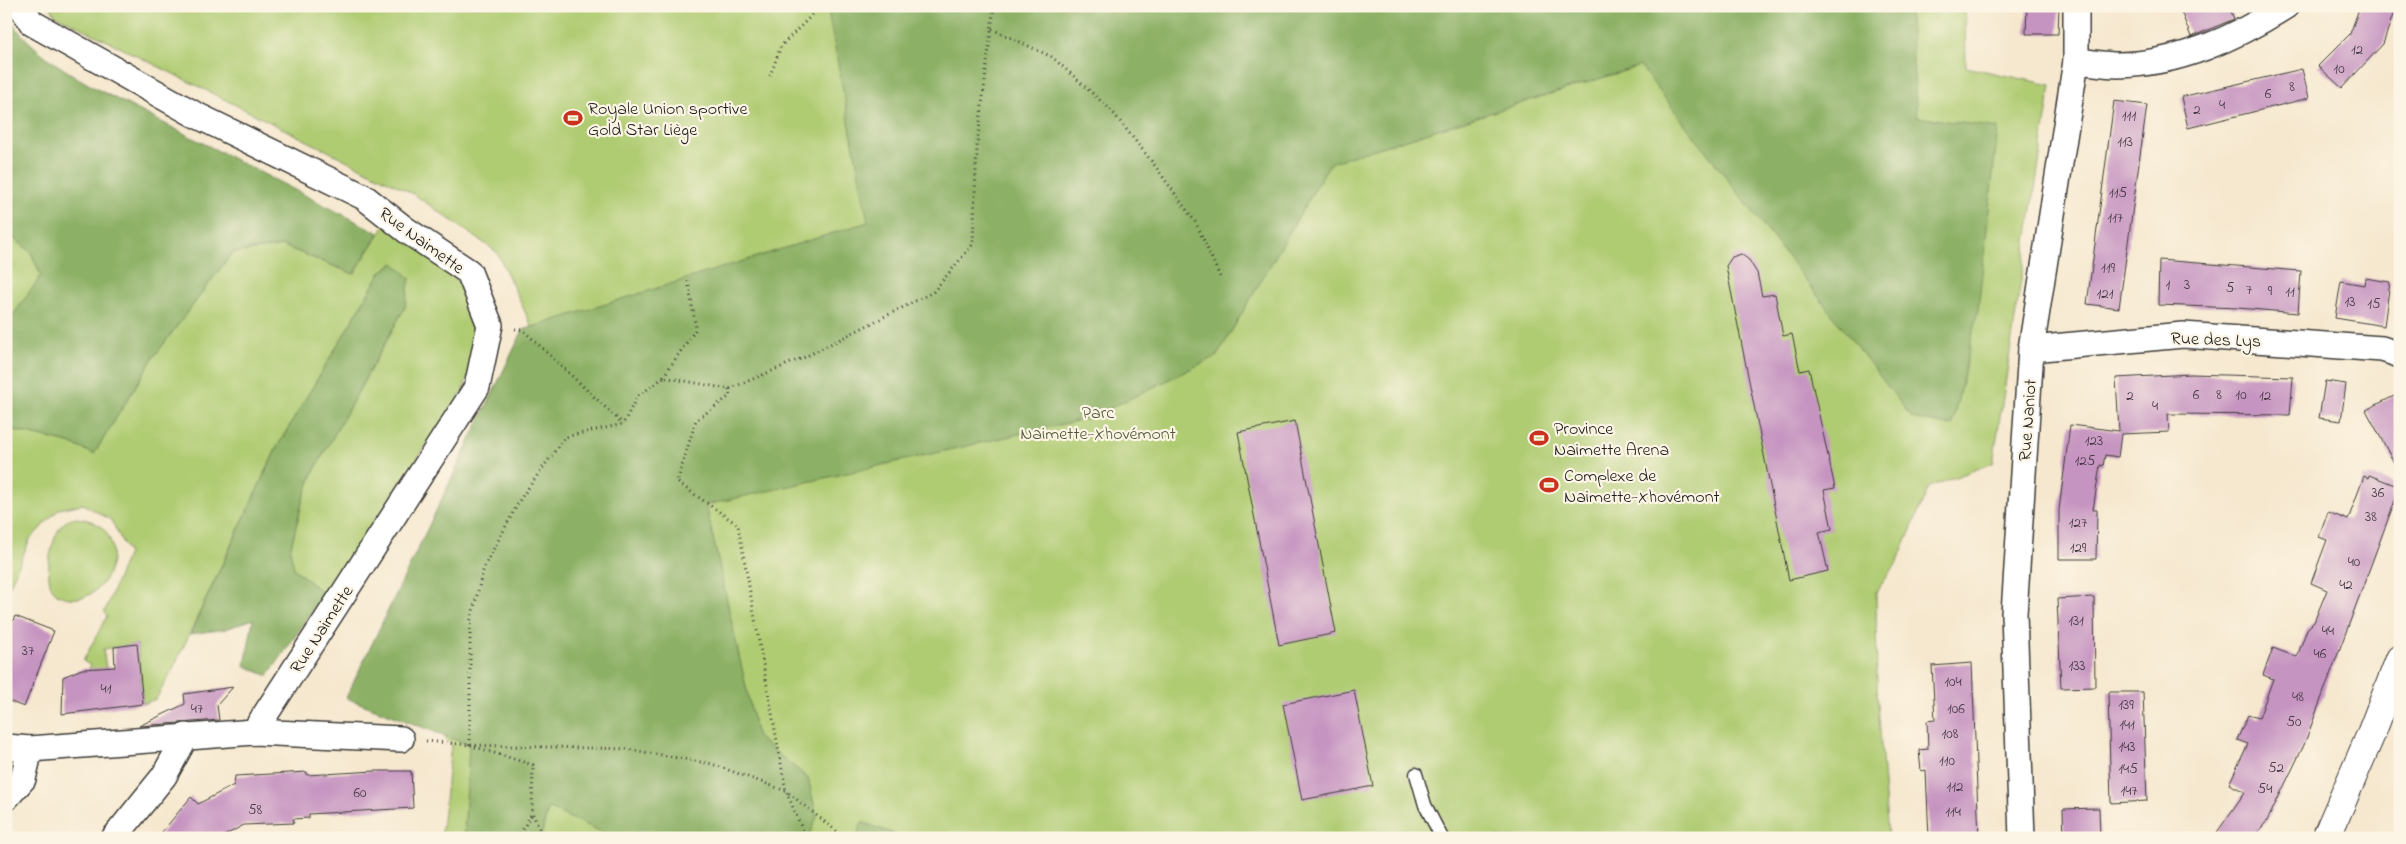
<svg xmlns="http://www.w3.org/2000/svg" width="2406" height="844" font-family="'Indie Flower',sans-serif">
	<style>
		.green { fill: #b0cc73; stroke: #667448 }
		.forest { fill: #8cb065; stroke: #546640 }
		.building { fill: #c694c1 }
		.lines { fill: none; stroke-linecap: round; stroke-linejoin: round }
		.service-casing { stroke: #3d3b37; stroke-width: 15 }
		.minor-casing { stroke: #3d3b37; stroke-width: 28 }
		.tertiary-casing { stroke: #3d3b37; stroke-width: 30 }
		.path { stroke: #3d3b37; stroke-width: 3; stroke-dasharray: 1 4; stroke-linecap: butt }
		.service { stroke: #fff; stroke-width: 12 }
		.minor { stroke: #fff; stroke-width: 25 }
		.tertiary { stroke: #fff; stroke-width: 28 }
		.labels { text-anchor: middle; stroke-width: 4.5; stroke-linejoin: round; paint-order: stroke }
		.number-label { font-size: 15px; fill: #463a45 }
		.poi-label { font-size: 18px; fill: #1c1c1c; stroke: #fcf5e5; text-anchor: start }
		.street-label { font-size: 18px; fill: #1c1c1c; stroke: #fcf5e5 }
		.park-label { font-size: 18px; fill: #505a3a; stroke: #fcf5e5 }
	</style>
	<rect width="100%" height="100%" fill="#fcf5e5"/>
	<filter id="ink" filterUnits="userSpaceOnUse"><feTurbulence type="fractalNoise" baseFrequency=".02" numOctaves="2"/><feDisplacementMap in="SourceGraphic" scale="10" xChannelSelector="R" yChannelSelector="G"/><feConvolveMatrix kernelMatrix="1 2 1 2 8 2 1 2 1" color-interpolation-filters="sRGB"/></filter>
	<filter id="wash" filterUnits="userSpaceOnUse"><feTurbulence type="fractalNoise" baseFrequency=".0096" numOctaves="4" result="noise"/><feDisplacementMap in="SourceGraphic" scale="20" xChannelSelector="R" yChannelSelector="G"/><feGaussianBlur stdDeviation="1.12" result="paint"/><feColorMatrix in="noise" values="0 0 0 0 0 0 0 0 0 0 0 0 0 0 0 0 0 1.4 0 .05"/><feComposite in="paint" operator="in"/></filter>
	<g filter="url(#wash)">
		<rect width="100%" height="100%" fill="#f6e8cf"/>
		<g class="green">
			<path d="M 50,6 L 1965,6 L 1966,67 L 2051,85 L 1993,463 L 1929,487 L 1897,563 L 1876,592 L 1877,690 L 1888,838 L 441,838 L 451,745 L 373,644 L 555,376 L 497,252 L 412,193 L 55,15 Z"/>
			<path d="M 385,225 C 423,249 462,269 474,315 C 475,321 478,328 478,334 C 477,354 469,374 462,393 L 324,594 L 294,569 L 290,550 L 303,499 L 313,473 L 405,307 L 394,263 L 381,272 L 277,447 L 174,667 L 156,699 L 143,704 L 137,644 L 103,649 L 106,668 L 89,670 L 90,665 L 83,661 L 107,616 L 104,613 L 128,553 L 111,520 L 83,504 L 59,509 L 30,539 L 6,594 L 6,428 L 69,443 L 94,454 L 153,358 L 232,253 L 283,246 L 354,274 Z"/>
			<path d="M 6,232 L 31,252 L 41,276 L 6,325 Z"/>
			<path d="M 71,518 C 142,517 111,618 59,595 C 40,587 51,537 62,525 C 64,522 69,520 71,518 Z"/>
		</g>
		<g class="forest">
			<path d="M 827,6 L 1909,6 L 1917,117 L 1998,128 L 1978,310 L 1952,426 L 1912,418 L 1640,66 L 1330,163 L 1217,356 L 1090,418 L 706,505 L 757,737 L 808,778 L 817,817 L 808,838 L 615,838 L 548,808 L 541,838 L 464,838 L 469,745 L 346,698 L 523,330 L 868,222 Z"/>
			<path d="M 6,15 C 30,49 59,67 95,88 L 379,233 L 354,274 L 283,246 L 232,253 L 153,358 L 94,454 L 69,443 L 6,428 L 6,325 L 41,276 L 31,252 L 6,232 Z"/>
			<path d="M 394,263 L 410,278 L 405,307 L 313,473 L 303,499 L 290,550 L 294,569 L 324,594 L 268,676 L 245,666 L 253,619 L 226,629 L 190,634 L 277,447 L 381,272 Z"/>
			<path d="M 862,822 L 905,838 L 856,838 Z"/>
		</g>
		<g id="blocks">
			<g class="building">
				<path d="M 2027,6 L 2059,6 L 2058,34 L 2026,34 Z"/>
				<path d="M 2179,6 L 2229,6 L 2234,19 L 2191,37 Z"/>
				<path d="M 2360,6 L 2396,6 L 2383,44 L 2342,88 L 2318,66 L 2350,34 Z"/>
				<path d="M 2302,69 L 2309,98 L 2188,128 L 2181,97 Z"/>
				<path d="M 2114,101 L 2147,105 L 2119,308 L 2087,304 Z"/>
				<path d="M 1741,254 L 1749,260 L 1757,273 L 1762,296 L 1775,294 L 1783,336 L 1792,334 L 1800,371 L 1809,369 L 1835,488 L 1824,490 L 1832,529 L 1819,532 L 1828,571 L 1789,580 L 1726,266 L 1732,257 Z"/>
				<path d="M 2159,260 L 2301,271 L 2298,313 L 2238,308 L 2158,305 Z"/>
				<path d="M 2365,278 L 2390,282 L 2384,326 L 2335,318 L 2341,281 L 2364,285 Z"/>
				<path d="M 2191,374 L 2293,377 L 2290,415 L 2168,414 L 2169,432 L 2121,434 L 2118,457 L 2105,455 L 2103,466 L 2100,465 L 2093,510 L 2097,510 L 2096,559 L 2059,559 L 2059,510 L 2070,425 L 2119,431 L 2116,378 Z"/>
				<path d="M 2325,381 L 2346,384 L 2341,421 L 2319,418 Z"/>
				<path d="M 2394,396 L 2400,407 L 2400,474 L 2366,410 Z"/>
				<path d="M 1295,421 L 1336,633 L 1279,645 L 1238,432 Z"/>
				<path d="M 2369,475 L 2400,487 L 2304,745 L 2267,821 L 2253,838 L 2213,838 L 2245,792 L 2229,784 L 2248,744 L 2237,740 L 2248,715 L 2259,718 L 2273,679 L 2263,675 L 2273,648 L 2297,657 L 2307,629 L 2314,622 L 2327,590 L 2311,583 L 2327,540 L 2319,537 L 2328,512 L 2348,520 L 2364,476 L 2368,478 Z"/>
				<path d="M 2094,597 L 2095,687 L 2061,688 L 2057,599 Z"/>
				<path d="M 15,616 L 54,631 L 24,707 L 6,700 L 6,638 Z"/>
				<path d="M 137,644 L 143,704 L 62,714 L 63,677 L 82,669 L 115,667 L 114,647 Z"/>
				<path d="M 1972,663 L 1979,838 L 1929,838 L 1926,770 L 1921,771 L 1919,750 L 1928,749 L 1927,721 L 1935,720 L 1932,666 Z"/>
				<path d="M 233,687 L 217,705 L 219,720 L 139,726 L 185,704 L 184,694 Z"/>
				<path d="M 1354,690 L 1373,786 L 1302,800 L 1283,704 Z"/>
				<path d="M 2108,692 L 2143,692 L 2147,801 L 2111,803 Z"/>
				<path d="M 375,771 L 411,771 L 413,808 L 309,814 L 309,818 L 293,819 L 294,823 L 244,825 L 220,838 L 157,838 L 191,797 L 198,804 L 234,785 L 235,776 L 307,772 L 307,775 Z"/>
				<path d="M 2099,808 L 2100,838 L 2064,838 L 2063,809 Z"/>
			</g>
		</g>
	</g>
	<g filter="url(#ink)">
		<use href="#blocks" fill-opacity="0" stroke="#3d3b37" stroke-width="1"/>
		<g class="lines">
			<g class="service-casing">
				<path id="service" d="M 1416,774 L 1425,805 L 1442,838"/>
			</g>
			<g class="minor-casing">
				<g id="minor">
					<path d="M 21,6 L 32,23 L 194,114 L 364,197 L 406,230 L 469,272 L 490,325 L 477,387 L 254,732"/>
					<path d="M 2076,61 C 2090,62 2105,65 2118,65 C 2179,64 2235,38 2286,6"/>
					<path d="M 2031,349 L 2183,335 L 2382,349 L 2400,355"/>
					<path d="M 6,747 L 30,749 L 254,732 L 401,739"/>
					<path d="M 6,798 L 23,779 L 30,749"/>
					<path d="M 114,838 L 164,776 L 186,736"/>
					<path d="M 2022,838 L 2014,614 L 2031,349 L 2076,61 L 2076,6"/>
				</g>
			</g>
			<g class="tertiary-casing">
				<path id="tertiary" d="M 2326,838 L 2371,734 L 2400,659"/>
			</g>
			<g class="path">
				<path d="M 966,6 L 975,9 L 992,6"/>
				<path d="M 992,29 L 1052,57 L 1111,110 L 1153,163 L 1196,223 L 1221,279"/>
				<path d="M 770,76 L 781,46 L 810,17 L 817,6"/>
				<path d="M 688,281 L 696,329 L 663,377 L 729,389 L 805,357 L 933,292 L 973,244 L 977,147 L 994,6"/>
				<path d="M 515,329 L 523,330 L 623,424"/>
				<path d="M 729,389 L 730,396 L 696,420 L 677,482 L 738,525 L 786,791 L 806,838"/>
				<path d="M 426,741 L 470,745 L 627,749 L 712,764 L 786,791 L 845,838"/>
				<path d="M 470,745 L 470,623 L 484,567 L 521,498 L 565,437 L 623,424 L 637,397 L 664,377"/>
				<path d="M 475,747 L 533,765 L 532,813 L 544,838"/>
				<path d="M 518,838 L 532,813"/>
			</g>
			<use href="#service" class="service"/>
			<use href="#minor" class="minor"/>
			<use href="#tertiary" class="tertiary"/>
		</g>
	</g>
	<defs>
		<g id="stadium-bare" transform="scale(1.5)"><path d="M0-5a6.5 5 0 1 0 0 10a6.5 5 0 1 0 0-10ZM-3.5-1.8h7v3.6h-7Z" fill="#c8321e" stroke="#fcf5e5" stroke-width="2.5" paint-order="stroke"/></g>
	</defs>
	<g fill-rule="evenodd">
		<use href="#stadium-bare" x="573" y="118"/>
		<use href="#stadium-bare" x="1539" y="438"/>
		<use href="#stadium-bare" x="1549" y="485"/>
	</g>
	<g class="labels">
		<g class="number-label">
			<text x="2357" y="54">12</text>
			<text x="2339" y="73">10</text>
			<text x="2292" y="91">8</text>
			<text x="2268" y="98">6</text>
			<text x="2222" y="109">4</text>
			<text x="2197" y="114">2</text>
			<text x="2129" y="120">111</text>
			<text x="2125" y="146">113</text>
			<text x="2118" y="197">115</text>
			<text x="2115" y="222">117</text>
			<text x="2108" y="272">119</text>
			<text x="2168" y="289">1</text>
			<text x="2187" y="289">3</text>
			<text x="2230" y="292">5</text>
			<text x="2249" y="294">7</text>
			<text x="2270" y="295">9</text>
			<text x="2290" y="296">11</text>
			<text x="2105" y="298">121</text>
			<text x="2350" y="306">13</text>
			<text x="2374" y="308">15</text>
			<text x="2196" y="399">6</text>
			<text x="2219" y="399">8</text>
			<text x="2241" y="399">10</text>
			<text x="2130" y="400">2</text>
			<text x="2265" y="400">12</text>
			<text x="2155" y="410">4</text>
			<text x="2094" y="445">123</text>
			<text x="2085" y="465">125</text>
			<text x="2378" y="497">36</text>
			<text x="2371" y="521">38</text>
			<text x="2078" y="527">127</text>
			<text x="2078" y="552">129</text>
			<text x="2354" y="566">40</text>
			<text x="2346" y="589">42</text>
			<text x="2076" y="625">131</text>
			<text x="2328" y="635">44</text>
			<text x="28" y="655">37</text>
			<text x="2320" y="658">46</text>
			<text x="2077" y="670">133</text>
			<text x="1953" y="686">104</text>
			<text x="106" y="693">41</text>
			<text x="2298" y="701">48</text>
			<text x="2126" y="709">139</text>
			<text x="197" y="713">47</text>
			<text x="1956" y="713">106</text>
			<text x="2294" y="726">50</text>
			<text x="2127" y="729">141</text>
			<text x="1950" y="738">108</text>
			<text x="2127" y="751">143</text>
			<text x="1947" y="765">110</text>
			<text x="2276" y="772">52</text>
			<text x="2128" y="773">145</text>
			<text x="1955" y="791">112</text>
			<text x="2265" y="793">54</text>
			<text x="2129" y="795">147</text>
			<text x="360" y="797">60</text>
			<text x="255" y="814">58</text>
			<text x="1953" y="816">114</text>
		</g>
		<g class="poi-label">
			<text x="588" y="114">Royale Union sportive<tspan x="588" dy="21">Gold Star Liège</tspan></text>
			<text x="1554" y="434">Province<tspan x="1554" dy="21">Naimette Arena</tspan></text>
			<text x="1564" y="481">Complexe de<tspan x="1564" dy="21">Naimette-Xhovémont</tspan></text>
		</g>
		<g class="street-label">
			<text transform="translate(422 240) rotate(36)" y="6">Rue Naimette</text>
			<text transform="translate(2216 339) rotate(2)" y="6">Rue des Lys</text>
			<text transform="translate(2027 420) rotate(-86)" y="6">Rue Naniot</text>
			<text transform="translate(321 629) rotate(-57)" y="6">Rue Naimette</text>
		</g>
		<g class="park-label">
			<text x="1098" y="418">Parc<tspan x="1098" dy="21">Naimette-Xhovémont</tspan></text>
		</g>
	</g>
	<rect width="2406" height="844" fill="none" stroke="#fcf5e5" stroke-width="25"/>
</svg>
